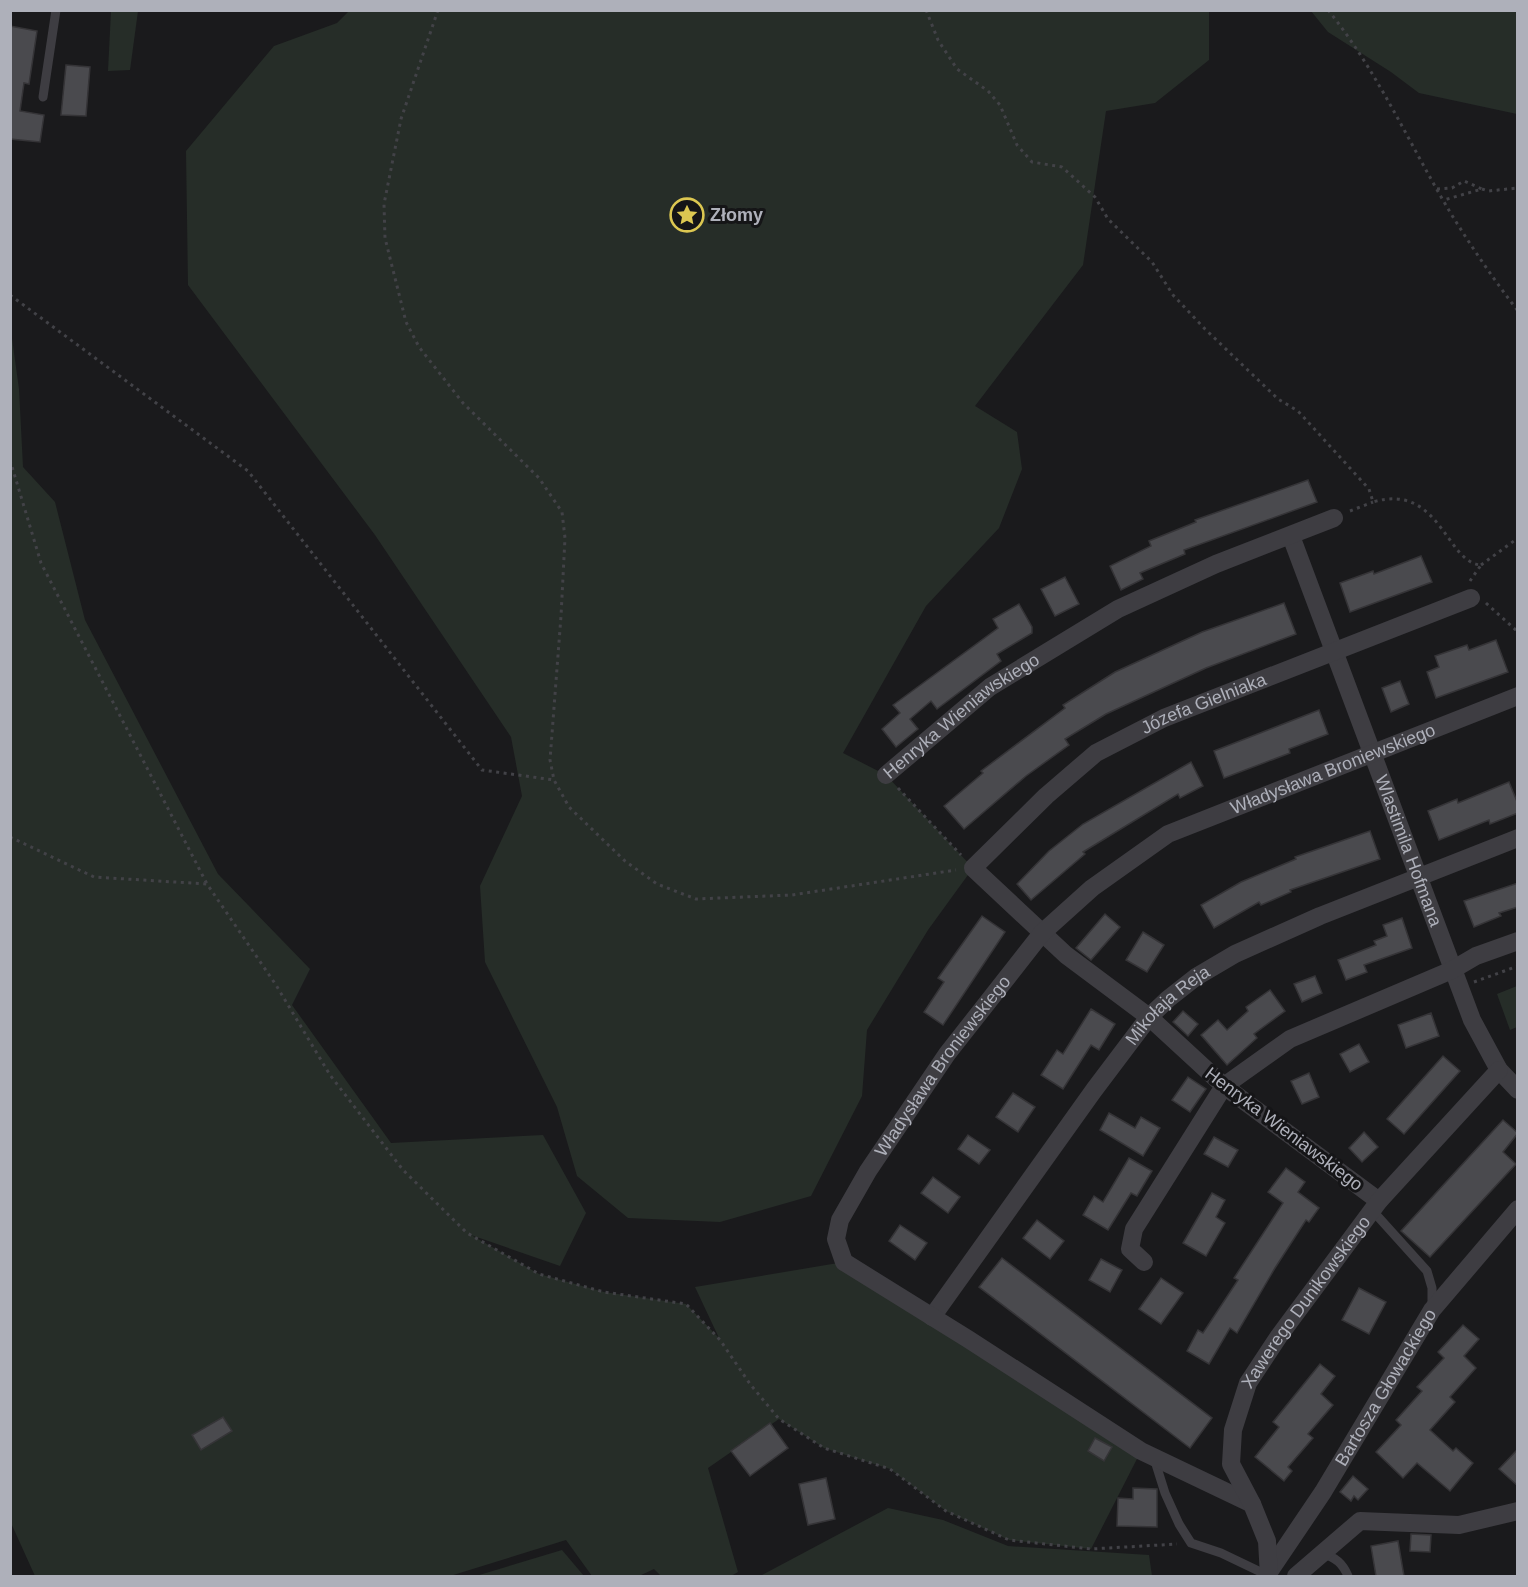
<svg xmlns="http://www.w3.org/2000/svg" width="1528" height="1587" font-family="Arial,sans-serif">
<rect width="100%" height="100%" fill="#1a1a1c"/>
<g fill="#262d28">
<path d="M111,11h27l-8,59 -22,1z"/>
<path d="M349,11h860v49l-54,43 -49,8 -23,154 -108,141 42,26 5,37 -23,59 -73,78 -83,147 43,22 87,93 -45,62 -61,100 -5,66 -51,100 -91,26 -92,-4 -51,-42 -20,-69 -72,-145 -5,-76 42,-90 -11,-59 -136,-202 -187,-250 -2,-134 88,-105 63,-23z"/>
<path d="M1311,11h206v103l-98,-21 -28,-21 -63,-40z"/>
<path d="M11,331l8,58 4,78 32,35 30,118 133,254 92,95 -18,36 99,138 152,-8 43,78 -26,53 -89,-31 68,39 65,18 82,12 33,34 -24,-51 149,-25 297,189 -50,98 -82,-9 -63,-29 -56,-42 -66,-21 -45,-29 -71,49 30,104 -7,4h-70l-7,-7 -15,7h-47l-26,-36 -116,36h-415l-24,-53z"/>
<path d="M1517,986v41l-7,3 -13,-36z"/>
<path d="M888,1508l55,12 65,26 141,9 3,21h-392z"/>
<path d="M562,1550l22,26h-108z"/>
</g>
<g fill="#4a4a4e" stroke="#353437" stroke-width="1.5">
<path d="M10,26l27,5 -8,53 -5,-1 -4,28 24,4 -4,27 -30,-3z"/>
<path d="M66,65l24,2 -4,49 -25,-1z"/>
<path d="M1308,480l9,22 -133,48 1,4 -45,19 3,6 -22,11 -11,-24 41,-20 -2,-5 47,-19 -1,-2z"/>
<path d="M1421,556l11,26 -82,30 -10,-29 33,-12 1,3z"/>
<path d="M1065,577l14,27 -24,12 -14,-27z"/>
<path d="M1284,603l12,31 -90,34 -100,46 -41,25 4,6 -43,31 -62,53 -20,-23 39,-33 -2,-2 84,-63 -2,-3 52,-33 87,-40z"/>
<path d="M1019,604l13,23v6l-35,21 4,7 -64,48 -6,-8 -21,18 8,10 -22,18 -14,-18 18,-16 -7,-8 105,-77 -5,-9z"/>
<path d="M1496,640l12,32 -72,26 -9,-26 12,-5 -4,-11 32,-11 2,5z"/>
<path d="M1400,681l9,23 -18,8 -9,-24z"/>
<path d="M1319,710l9,24 -39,15 1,4 -66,25 -10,-27z"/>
<path d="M1191,762l12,24 -23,12 -2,-4 -95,58 2,2 -54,46 -14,-16 32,-33 34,-27z"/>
<path d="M1509,782l9,22v9l-28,11 -1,-4 -50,20 -11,-29 29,-12 1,4z"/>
<path d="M1370,831l10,28 -90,31 1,2 -30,13 -2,-3 -45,26 -13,-23 40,-23 55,-23 -1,-2z"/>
<path d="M1518,883v24l-19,6 2,3 -27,11 -10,-26z"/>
<path d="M1105,914l15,13 -29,33 -15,-12z"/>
<path d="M982,916l23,16 -62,93 -19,-13 20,-30 -6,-4z"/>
<path d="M1402,918l10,30 -48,17 3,7 -21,8 -8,-20 38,-15 -2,-4 13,-5 -4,-11z"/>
<path d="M1143,932l21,13 -17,27 -21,-12z"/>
<path d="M1315,976l7,17 -20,9 -8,-18z"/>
<path d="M1270,990l15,21 -31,23 3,4 -30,27 -26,-30 17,-15 9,10 21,-19 -2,-4z"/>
<path d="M1091,1009l24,15 -16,26 -8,-5 -28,44 -22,-14 16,-25 6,4z"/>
<path d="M1183,1011l15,13 -10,12 -15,-14z"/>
<path d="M1431,1013l8,23 -33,12 -8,-23z"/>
<path d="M1359,1044l10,18 -19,10 -10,-18z"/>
<path d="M1443,1056l17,15 -56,63 -17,-15z"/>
<path d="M1309,1073l10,24 -17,7 -11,-23z"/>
<path d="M1188,1077l18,12 -16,23 -18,-12z"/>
<path d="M1013,1093l22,14 -17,25 -22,-15z"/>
<path d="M1109,1113l26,15 6,-11 19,11 -17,28 -43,-26z"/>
<path d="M1503,1120l15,13 -15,19 13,12 -86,93 -29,-26z"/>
<path d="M1364,1132l14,15 -16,15 -13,-14z"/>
<path d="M968,1135l22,15 -11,14 -21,-15z"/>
<path d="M1214,1137l24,13 -10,17 -24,-13z"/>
<path d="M1129,1158l23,13 -15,25 -6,-3 -23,37 -25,-15 11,-19 9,6z"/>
<path d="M1286,1168l19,14 -7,10 21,16 -10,14 -3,-2 -31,48 -38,65 -7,-5 -21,36 -22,-13 11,-21 5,3 35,-53 -4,-2 49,-75 -15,-11z"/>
<path d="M933,1177l27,20 -12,16 -27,-20z"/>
<path d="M1212,1193l13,7 -9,17 9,6 -19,33 -23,-13z"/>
<path d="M1037,1220l27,21 -14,18 -27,-21z"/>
<path d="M900,1225l27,18 -12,17 -26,-19z"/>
<path d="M1002,1258l210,160 -22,30 -211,-161z"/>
<path d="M1101,1259l21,11 -12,22 -21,-12z"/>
<path d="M1161,1278l22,15 -22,31 -22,-15z"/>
<path d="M1359,1288l27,14 -17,32 -27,-14z"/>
<path d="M1463,1325l16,14 -15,17 12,12 -26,29 5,5 -25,28 23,21 3,-3 17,15 -23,28 -33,-28 -14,15 -27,-26 25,-27 -5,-5 26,-29 -5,-4 27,-29 -6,-6z"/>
<path d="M1320,1364l15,12 -14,18 12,11 -25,29 5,4 -25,29 4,4 -8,10 -29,-24 24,-30 -6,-5z"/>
<path d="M223,1417l9,14 -31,19 -9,-15z"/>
<path d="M770,1423l18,25 -38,28 -19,-25z"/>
<path d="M1095,1438l17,9 -8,14 -16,-10z"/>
<path d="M1518,1449v37l-19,-17z"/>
<path d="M1353,1476l15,13 -10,11 -4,-4 -3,5 -11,-9z"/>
<path d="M826,1478l9,41 -27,6 -9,-41z"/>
<path d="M1133,1488l24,1v38l-40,-1 1,-28 15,1z"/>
<path d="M1411,1534l20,1 -1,17 -20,-1z"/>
<path d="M1398,1541l6,35h-28l-5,-30z"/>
</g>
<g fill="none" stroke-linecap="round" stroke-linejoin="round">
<g stroke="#424247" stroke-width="3" stroke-dasharray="3 4.5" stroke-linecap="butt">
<path d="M438,10l-37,109 -17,85 1,34 21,84 13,25 44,56 76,75 23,34 3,26 -4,78 -11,144 4,20 15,27 56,54 32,23 39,15 96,-4 164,-25"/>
<path d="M926,10l12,30 19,29 31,22 12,14 17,40 15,17 30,5 33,30 13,22 44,43 21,33 32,34 73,70 20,12 71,78 4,13c67,-20 73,61 108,63l-11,16"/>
<path d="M1328,10c51,63 83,138 125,207 20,32 41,63 65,94"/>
<path d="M1437,189l15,-1 12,-7 18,8 -38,11"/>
<path d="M1482,189l6,2 30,-3"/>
<path d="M10,295l238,176 234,299 72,10"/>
<path d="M10,460l31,103 166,321"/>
<path d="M1350,511l23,-9"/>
<path d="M1481,565l37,-27"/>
<path d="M1486,603l32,29"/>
<path d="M898,788l63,67"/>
<path d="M10,837l84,40 113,7 69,101 54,90 73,95 64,63 72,41 65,18 82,12 34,36 30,44 29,35 45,29 66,21 56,42 63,29 82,9 86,-5"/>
<path d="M1474,982l44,-16"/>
</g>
<g stroke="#3e3d42" stroke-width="9">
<path d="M43,97l13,-87"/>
<path d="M1372,1210l55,61 5,17v20"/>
<path d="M1154,1458l11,35 14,31 12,19 30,10 46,22"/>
<path d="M1322,1554c14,3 21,10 26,22"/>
</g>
<g stroke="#3e3d42" stroke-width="18">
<path id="s1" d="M1291,536l181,484 27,50 19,20"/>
<path id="s2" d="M886,775l104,-88 128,-78 98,-45 118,-46"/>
<path id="s3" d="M1379,1201l-155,-115 -75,-69 -83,-62 -93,-87 73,-72 50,-43 68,-35 307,-120"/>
<path d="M1144,1262l-14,-13 4,-20 90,-143 66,-47 162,-69 24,-14 42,-15"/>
<path id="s4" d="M932,1317l162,-227 55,-73 19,-18 28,-22 39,-23 85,-38 198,-78"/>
<path id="s5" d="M1252,1504l-111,-53 -173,-112 -124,-77 -8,-23 4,-19 28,-49 79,-117 95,-121 50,-45 76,-54 350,-138"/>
<path id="s6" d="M1267,1575l56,-83 109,-182 86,-101"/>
<path id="s7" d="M1269,1576l-2,-35 -15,-37 -21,-40 2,-34 15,-47 31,-47 100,-135 120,-131"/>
<path d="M1296,1576l64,-55 99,4 59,-14"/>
</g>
</g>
<defs>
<symbol id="sight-ring" viewBox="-11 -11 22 22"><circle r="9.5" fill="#151517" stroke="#dcc751" stroke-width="1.5"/><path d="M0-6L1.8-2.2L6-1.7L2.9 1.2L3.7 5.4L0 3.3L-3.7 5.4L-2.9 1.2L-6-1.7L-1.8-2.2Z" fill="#dcc751"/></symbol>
</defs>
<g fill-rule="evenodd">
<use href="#sight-ring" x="668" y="196" width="38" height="38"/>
</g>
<g text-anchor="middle" stroke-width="6" stroke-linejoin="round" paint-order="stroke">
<g font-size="18" font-weight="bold" fill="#aeb0ba" stroke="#151517" text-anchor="start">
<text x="710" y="221">Złomy</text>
</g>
<g font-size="18" fill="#aeb0ba" stroke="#151517">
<text dy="6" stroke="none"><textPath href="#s3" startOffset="813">Józefa Gielniaka</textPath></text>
<text dy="6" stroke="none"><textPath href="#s2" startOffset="96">Henryka Wieniawskiego</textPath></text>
<text dy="6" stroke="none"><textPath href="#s5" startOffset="1208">Władysława Broniewskiego</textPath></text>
<text dy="6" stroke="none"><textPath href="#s1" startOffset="336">Wlastimila Hofmana</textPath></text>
<text dy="6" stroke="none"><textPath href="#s4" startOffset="392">Mikołaja Reja</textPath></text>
<text dy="6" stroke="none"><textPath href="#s5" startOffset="704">Władysława Broniewskiego</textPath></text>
<text transform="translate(1284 1129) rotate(37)" y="6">Henryka Wieniawskiego</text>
<text dy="6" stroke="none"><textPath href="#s7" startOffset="303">Xawerego Dunikowskiego</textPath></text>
<text dy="6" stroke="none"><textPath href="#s6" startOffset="222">Bartosza Głowackiego</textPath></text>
</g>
</g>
<rect width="1528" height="1587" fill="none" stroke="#aeb0ba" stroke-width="24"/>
</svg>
